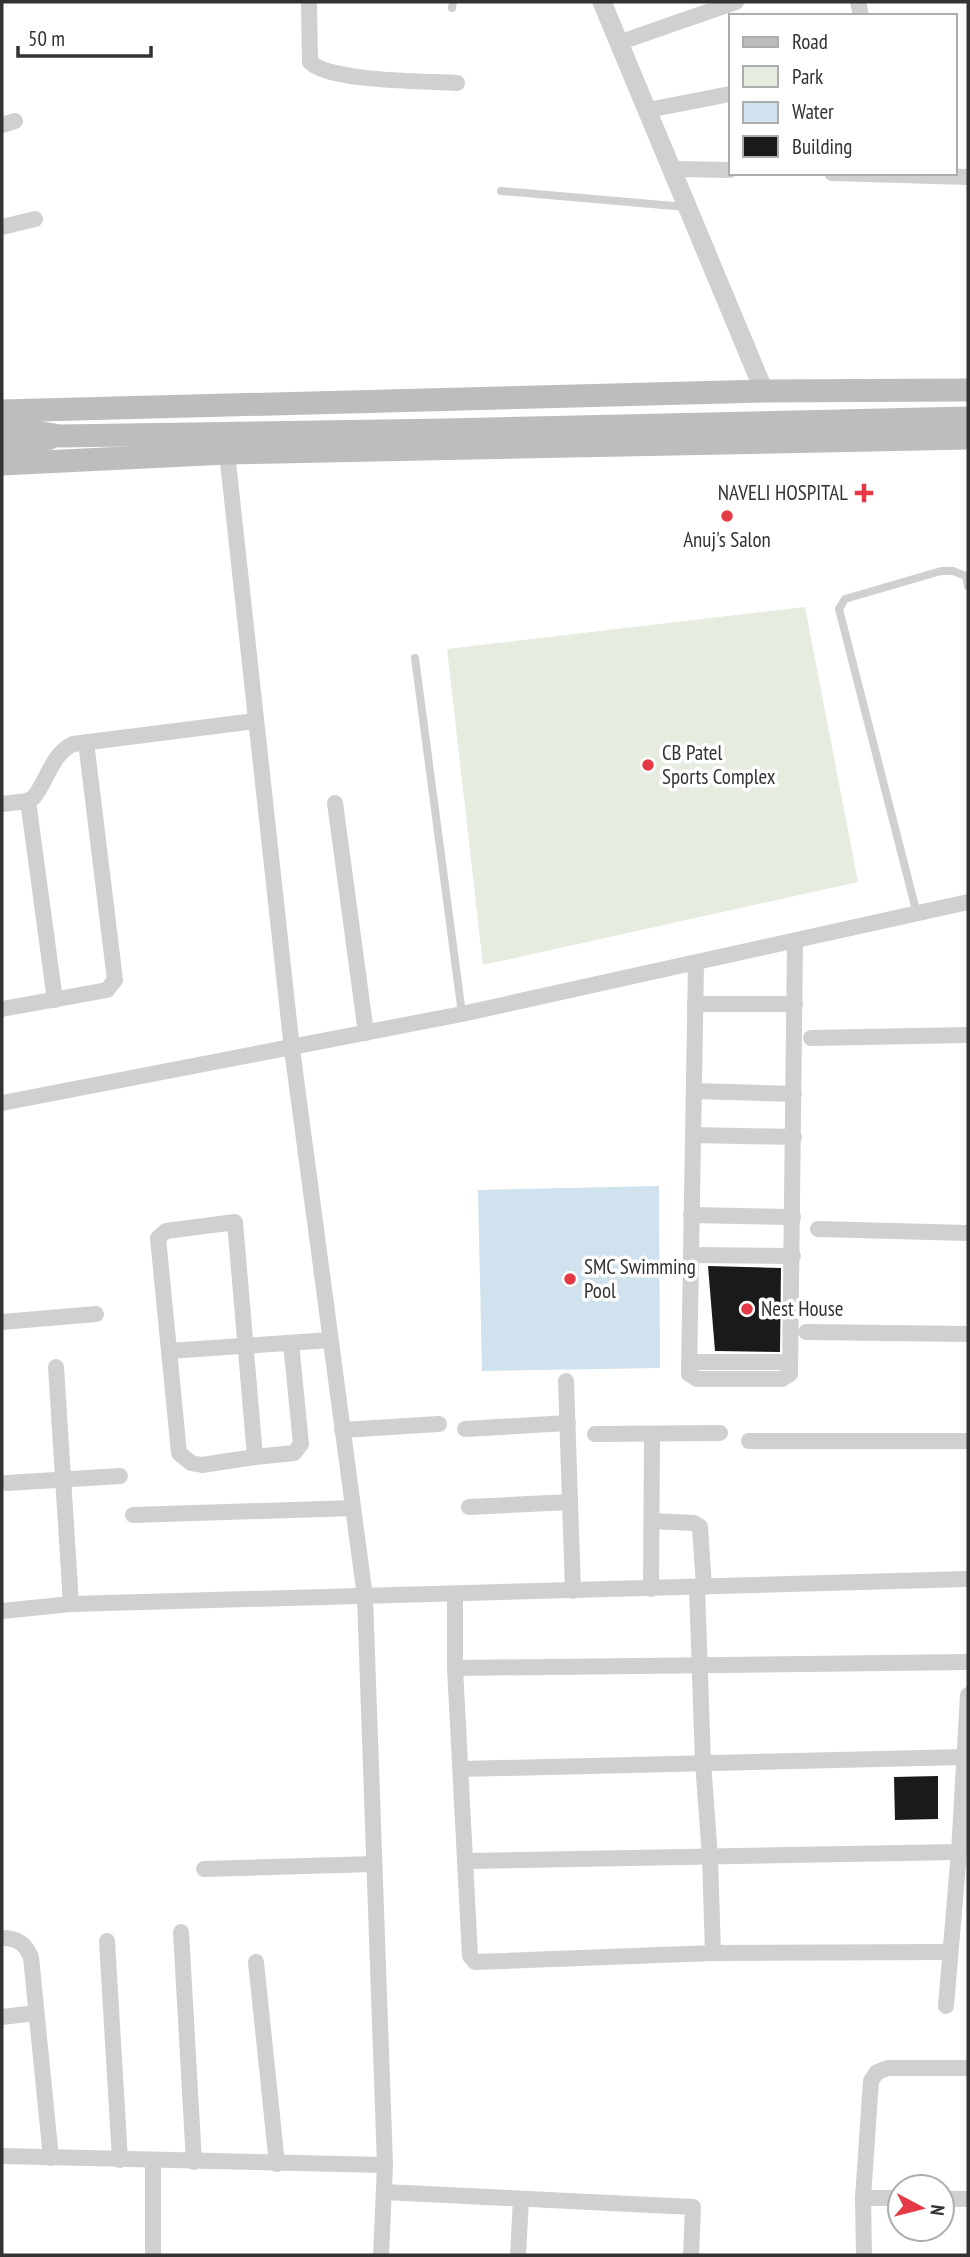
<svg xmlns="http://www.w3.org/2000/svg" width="970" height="2257" font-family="'PT Sans Narrow',sans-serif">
<rect width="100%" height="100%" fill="#fff"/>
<path fill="#e6ecdf" d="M805,607l53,275 -375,83 -36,-316z"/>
<path fill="#cfe2ee" d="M659,1186l1,182 -178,3 -4,-181z"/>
<g fill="#1a1a1a">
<path d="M708,1266l73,2 -1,84 -65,-1z"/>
<path d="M938,1776v43l-43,1 -1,-43z"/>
</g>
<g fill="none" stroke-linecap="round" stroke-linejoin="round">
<g stroke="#d0d0d0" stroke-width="8">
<path d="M452,8l1,-6"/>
<path d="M501,191l185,16"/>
<path d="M415,658l47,356"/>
<path d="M917,914l-78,-305 6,-10 96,-28h12l13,5 2,10"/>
</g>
<g stroke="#d0d0d0" stroke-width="16">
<path d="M309,2l1,60c20,20 116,19 147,21"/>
<path d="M858,2l3,14"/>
<path d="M618,43l118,-41"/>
<path d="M648,110l82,-16"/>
<path d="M2,125l13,-4"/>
<path d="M673,169l57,1"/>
<path d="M832,173l136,4"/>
<path d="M2,227l33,-8"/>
<path d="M227,453l65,596 73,548 20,568 -4,90"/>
<path d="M28,801l27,199"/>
<path d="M335,803l31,230"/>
<path d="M2,804l26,-3 6,-4c14,-18 18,-43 39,-53l182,-23"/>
<path d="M696,963l-7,411 8,5h85l8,-5 5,-433"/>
<path d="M695,1004h100"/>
<path d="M2,1009l105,-19 8,-10 -29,-238"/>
<path d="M811,1038l157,-3"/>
<path d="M694,1091l100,3"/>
<path d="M2,1103l460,-89 506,-112"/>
<path d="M693,1135l101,2"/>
<path d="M691,1215l102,2"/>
<path d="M235,1222l20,235 -53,8 -11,-2 -12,-10 -21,-215 8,-7z"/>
<path d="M818,1229l150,4"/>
<path d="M691,1255l102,1"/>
<path d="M2,1322l94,-8"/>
<path d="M806,1332l162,2"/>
<path d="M169,1351l161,-11"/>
<path d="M689,1362h101"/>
<path d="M56,1367l15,237"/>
<path d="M566,1381l7,210"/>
<path d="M465,1429l103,-6"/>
<path d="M342,1430l97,-6"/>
<path d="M595,1434l125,-1"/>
<path d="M749,1441h219"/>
<path d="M255,1457l39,-4 7,-9 -10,-101"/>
<path d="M7,1483l113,-7"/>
<path d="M469,1507l101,-5"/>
<path d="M133,1515l220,-7"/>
<path d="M652,1521l42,2 6,4 4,60"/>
<path d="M697,1587l6,175 7,96 3,95"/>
<path d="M651,1589l1,-155"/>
<path d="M455,1594v74l15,288 5,6 238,-9 237,-1"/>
<path d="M2,1611l69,-7 897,-25"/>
<path d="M455,1668l513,-6"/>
<path d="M461,1769l504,-12"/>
<path d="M466,1861l493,-9"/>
<path d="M204,1869l170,-5"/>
<path d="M181,1932l13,230"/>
<path d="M2,1938c15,0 23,5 29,19l20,201"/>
<path d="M107,1941l13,219"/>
<path d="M256,1962l21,202"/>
<path d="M946,2006l13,-154 9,-157"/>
<path d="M2,2017l34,-4"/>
<path d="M2,2156l383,9"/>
<path d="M384,2192l309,15 -2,48"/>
<path d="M863,2198h37"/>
<path d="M942,2199h26"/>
<path d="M153,2255v-94"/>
<path d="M518,2255l3,-56"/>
<path d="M864,2255l-1,-57 8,-117 6,-9 11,-4h80"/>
</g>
<path stroke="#d0d0d0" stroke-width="19" d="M602,2l162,389"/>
<g stroke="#bdbdbd" stroke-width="23">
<path d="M2,411l762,-20 204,-1"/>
<path d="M2,430l17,-1 41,7 386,-6 522,-12"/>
<path d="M2,447l20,-2 28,-7"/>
<path d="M2,464l225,-11 741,-15"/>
</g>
</g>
<g fill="#e63946" stroke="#fff" stroke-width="2.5">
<path d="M860.5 482.5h7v7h7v7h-7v7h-7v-7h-7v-7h7z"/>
<circle cx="727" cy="516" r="7"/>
<circle cx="648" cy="765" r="7"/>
<circle cx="570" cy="1279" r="7"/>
<circle cx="747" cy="1309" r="7"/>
</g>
<g text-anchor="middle" stroke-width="7" stroke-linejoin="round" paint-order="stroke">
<g font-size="21" fill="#333" stroke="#fff" text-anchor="start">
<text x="848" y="500" text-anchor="end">NAVELI HOSPITAL</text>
<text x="727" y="547" text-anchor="middle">Anuj's Salon</text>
<text x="662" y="760">CB Patel<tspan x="662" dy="24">Sports Complex</tspan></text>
<text x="584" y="1274">SMC Swimming<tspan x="584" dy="24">Pool</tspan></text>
<text x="761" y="1316">Nest House</text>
</g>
</g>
<rect width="970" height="2257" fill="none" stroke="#333333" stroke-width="7"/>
<rect x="729" y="14" width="228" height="161" fill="#ffffff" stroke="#adadad" stroke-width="2"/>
<rect x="743" y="37" width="35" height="10" fill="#bdbdbd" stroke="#adadad" stroke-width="2"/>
<text x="792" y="49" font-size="21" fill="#333333">Road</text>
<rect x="743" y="66" width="35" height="21" fill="#e6ecdf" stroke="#adadad" stroke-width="2"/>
<text x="792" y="84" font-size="21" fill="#333333">Park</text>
<rect x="743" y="102" width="35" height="21" fill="#cfe2ee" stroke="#adadad" stroke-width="2"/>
<text x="792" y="119" font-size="21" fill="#333333">Water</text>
<rect x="743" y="136" width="35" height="21" fill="#1a1a1a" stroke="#adadad" stroke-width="2"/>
<text x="792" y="154" font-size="21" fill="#333333">Building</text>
<g transform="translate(921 2208) rotate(97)"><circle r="33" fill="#ffffff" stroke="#adadad" stroke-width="2"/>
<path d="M0-5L12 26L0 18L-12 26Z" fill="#e63946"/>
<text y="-10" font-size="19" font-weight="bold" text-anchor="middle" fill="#333333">N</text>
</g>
<path d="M18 46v10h133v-10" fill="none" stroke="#333333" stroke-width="3.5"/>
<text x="28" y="46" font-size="21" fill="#333333" stroke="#ffffff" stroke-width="5" paint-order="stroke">50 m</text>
</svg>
